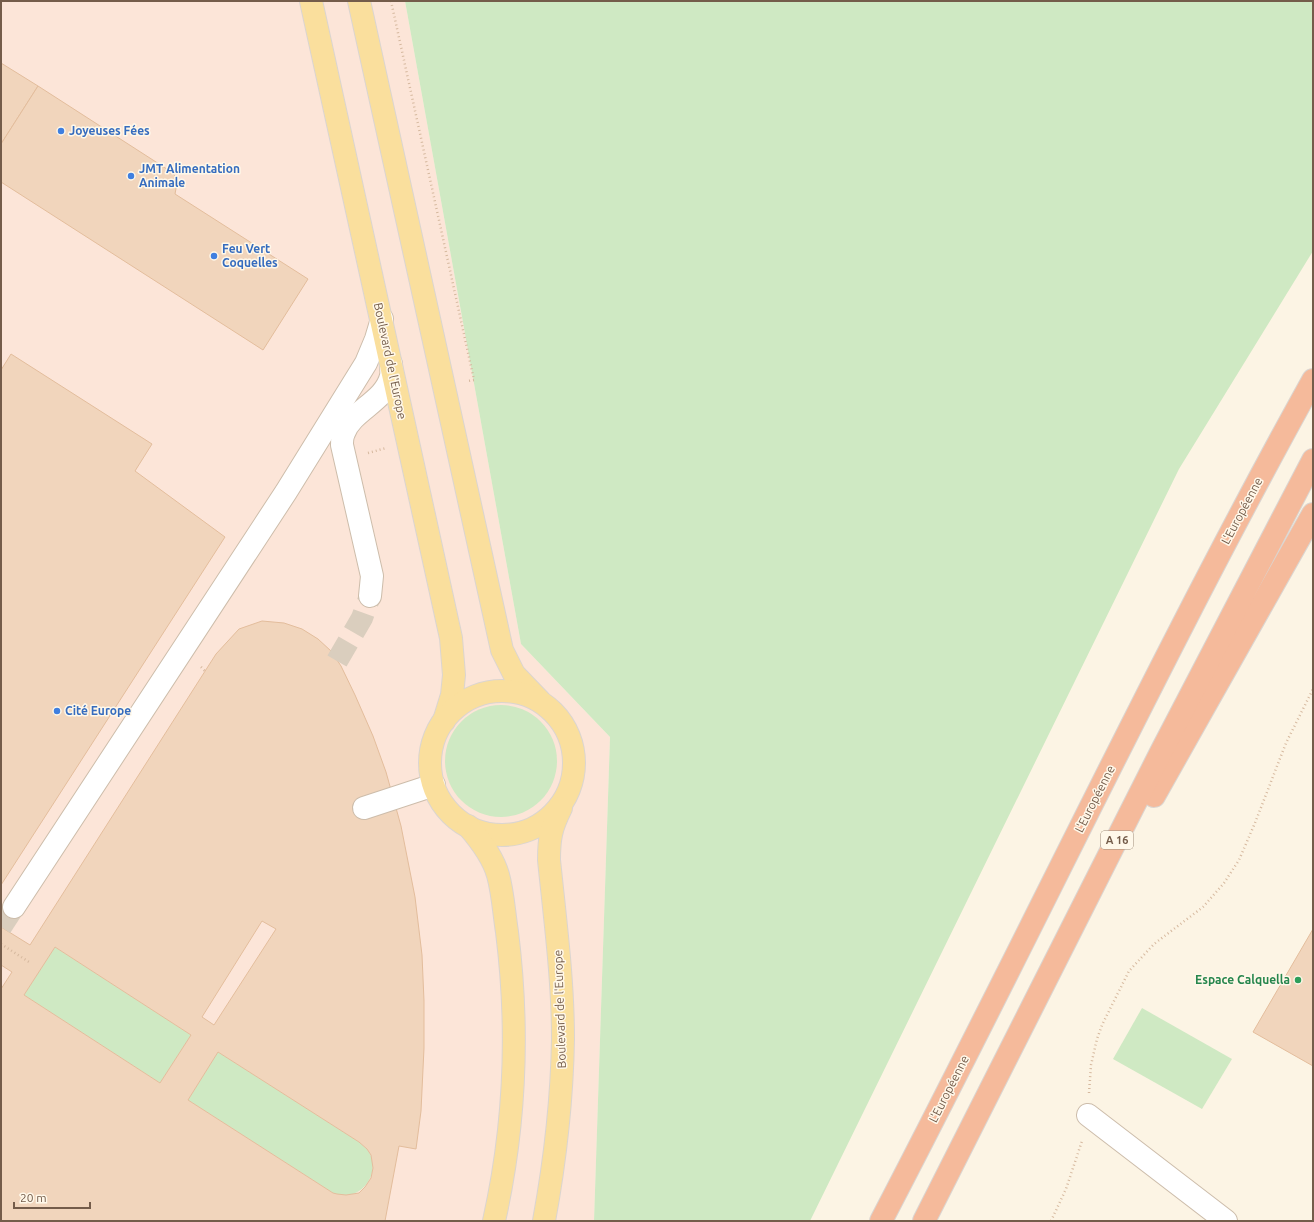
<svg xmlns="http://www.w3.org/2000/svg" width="1314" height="1222" font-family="Ubuntu,sans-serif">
<rect width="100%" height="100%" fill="#fcf4e4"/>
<path fill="#fce5d8" d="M1,1h404l116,643 89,93 -16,484h-593z"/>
<g fill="#cfe9c3">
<path d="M405,1h908v250l-134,218 -369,752h-216l16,-484 -89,-93z"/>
<circle cx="501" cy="761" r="56"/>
<path d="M55,947l136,88 -31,48 -136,-88z"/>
<path d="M1142,1008l90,51 -30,50 -89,-50z"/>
<path d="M218,1052l141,90c4,4 9,7 11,12 11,23 -13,50 -37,39l-145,-93z"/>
</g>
<g fill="#f1d5bc" stroke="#e3bd9c" fill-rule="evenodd">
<path d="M1,63l37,23 -37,58z"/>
<path d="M38,86l132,85 4,3 3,9 -2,11 133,85 -45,71 -262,-168v-38z"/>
<path d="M11,354l141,90 -17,27 90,66 -224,348v-515z"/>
<path d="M262,621l22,2 18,6 16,10 13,12 10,15 14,29 18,41 13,36 15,54 14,71 7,58 2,46v47l-3,63 -5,38 -17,-3 -14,75h-384v-232l11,-17 -11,-7v-38l29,18 186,-291 23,-25zM262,921l14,8 -62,96 -12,-8zM55,947l136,88 -31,48 -136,-88zM218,1052l141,90 8,7 4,6 2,13 -2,10 -6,9 -6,6 -13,2 -9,-1 -4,-1 -145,-93z"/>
<path d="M1313,929v137l-60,-34z"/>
</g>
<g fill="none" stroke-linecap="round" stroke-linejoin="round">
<g stroke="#dacebe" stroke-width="22" stroke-dasharray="22 11" stroke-linecap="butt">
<path d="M337,661l25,-43 8,-22"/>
<path d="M1,927l13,-20"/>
</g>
<defs>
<g id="minor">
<path d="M370,596l2,-20 -30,-131c0,-4 0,-8 2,-12 8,-23 41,-31 47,-57 1,-4 0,-8 0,-12"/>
<path d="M364,808l70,-23"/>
<path d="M14,907l272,-415 80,-129 10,-24 6,-20"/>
<path d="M1088,1115l138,106"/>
</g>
<g id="major">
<path d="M311,1l140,637 3,37 -2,20 -8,26"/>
<path d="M359,1l143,649 12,24 25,26"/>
<circle cx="502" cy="763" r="72"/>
<path d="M468,826c12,14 25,31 30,49 5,18 6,38 9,57 12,96 8,195 -13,289"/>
<path d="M544,1221c11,-60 18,-121 19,-182 0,-60 -8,-120 -14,-179 0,-22 2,-32 12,-52"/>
</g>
<g id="highway">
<path d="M1154,796l159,-282"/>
<path d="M881,1221c146,-279 279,-565 432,-841"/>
<path d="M924,1221l237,-469 152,-292"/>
</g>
</defs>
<use href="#minor" stroke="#cdbdab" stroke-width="24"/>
<use href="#major" stroke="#dbd5d0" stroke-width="24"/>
<use href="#highway" stroke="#dbd5d0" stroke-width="24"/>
<g stroke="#d6b99f" stroke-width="2.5" stroke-dasharray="1 3" stroke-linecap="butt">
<path d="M391,1l83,379 -6,1"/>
<path d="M368,453l18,-5"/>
<path d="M201,667l4,4"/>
<path d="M1,944l28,18"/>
<path d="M1089,1093l2,-28 6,-26 5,-14 27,-54 25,-27 49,-37 21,-24 15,-23 16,-37 31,-80 27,-54"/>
<path d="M1051,1221l15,-32 16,-48"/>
</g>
<use href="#minor" stroke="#fff" stroke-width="22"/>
<use href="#major" stroke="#fadf9d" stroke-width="22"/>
<use href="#highway" stroke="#f5ba9b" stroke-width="22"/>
</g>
<g fill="#3f7fe0" stroke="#fff8ea" stroke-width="1.5">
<circle cx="61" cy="131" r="4"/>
<circle cx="131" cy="176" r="4"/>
<circle cx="214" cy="256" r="4"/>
<circle cx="57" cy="711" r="4"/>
</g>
<circle fill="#2e9e5b" stroke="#fff8ea" stroke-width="1.5" cx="1298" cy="980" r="4"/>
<g text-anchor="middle" stroke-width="3" stroke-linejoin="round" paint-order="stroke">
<rect fill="#fff8ea" stroke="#9e8b7a" stroke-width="1" x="1101" y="831" width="32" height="18" rx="3"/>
<g font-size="11" font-weight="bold" fill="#745c4a">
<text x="1117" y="844">A 16</text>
</g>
<g font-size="12" font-weight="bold" fill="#366cbe" stroke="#fff8ea" text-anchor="start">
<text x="69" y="135">Joyeuses Fées</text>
<text x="139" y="173">JMT Alimentation<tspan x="139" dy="14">Animale</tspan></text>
<text x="222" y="253">Feu Vert<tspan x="222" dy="14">Coquelles</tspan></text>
<text x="65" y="715">Cité Europe</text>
</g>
<g font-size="12" fill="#745c4a" stroke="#fff8ea">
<text transform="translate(390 361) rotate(78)" y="4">Boulevard de l'Europe</text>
<text transform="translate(1242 511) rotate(-62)" y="4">L'Européenne</text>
<text transform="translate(1095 799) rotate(-63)" y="4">L'Européenne</text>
<text transform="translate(560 1009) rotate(-92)" y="4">Boulevard de l'Europe</text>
<text transform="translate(949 1089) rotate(-63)" y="4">L'Européenne</text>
</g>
<g font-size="12" font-weight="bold" fill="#27864d" stroke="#fff8ea" text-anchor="end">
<text x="1290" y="984">Espace Calquella</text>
</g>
</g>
<rect width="1314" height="1222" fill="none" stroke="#745c4a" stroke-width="4"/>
<path d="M14 1202v6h76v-6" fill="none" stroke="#745c4a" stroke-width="2"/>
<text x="20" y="1202" font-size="12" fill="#745c4a" stroke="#fff8ea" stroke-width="3" paint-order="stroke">20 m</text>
</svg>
